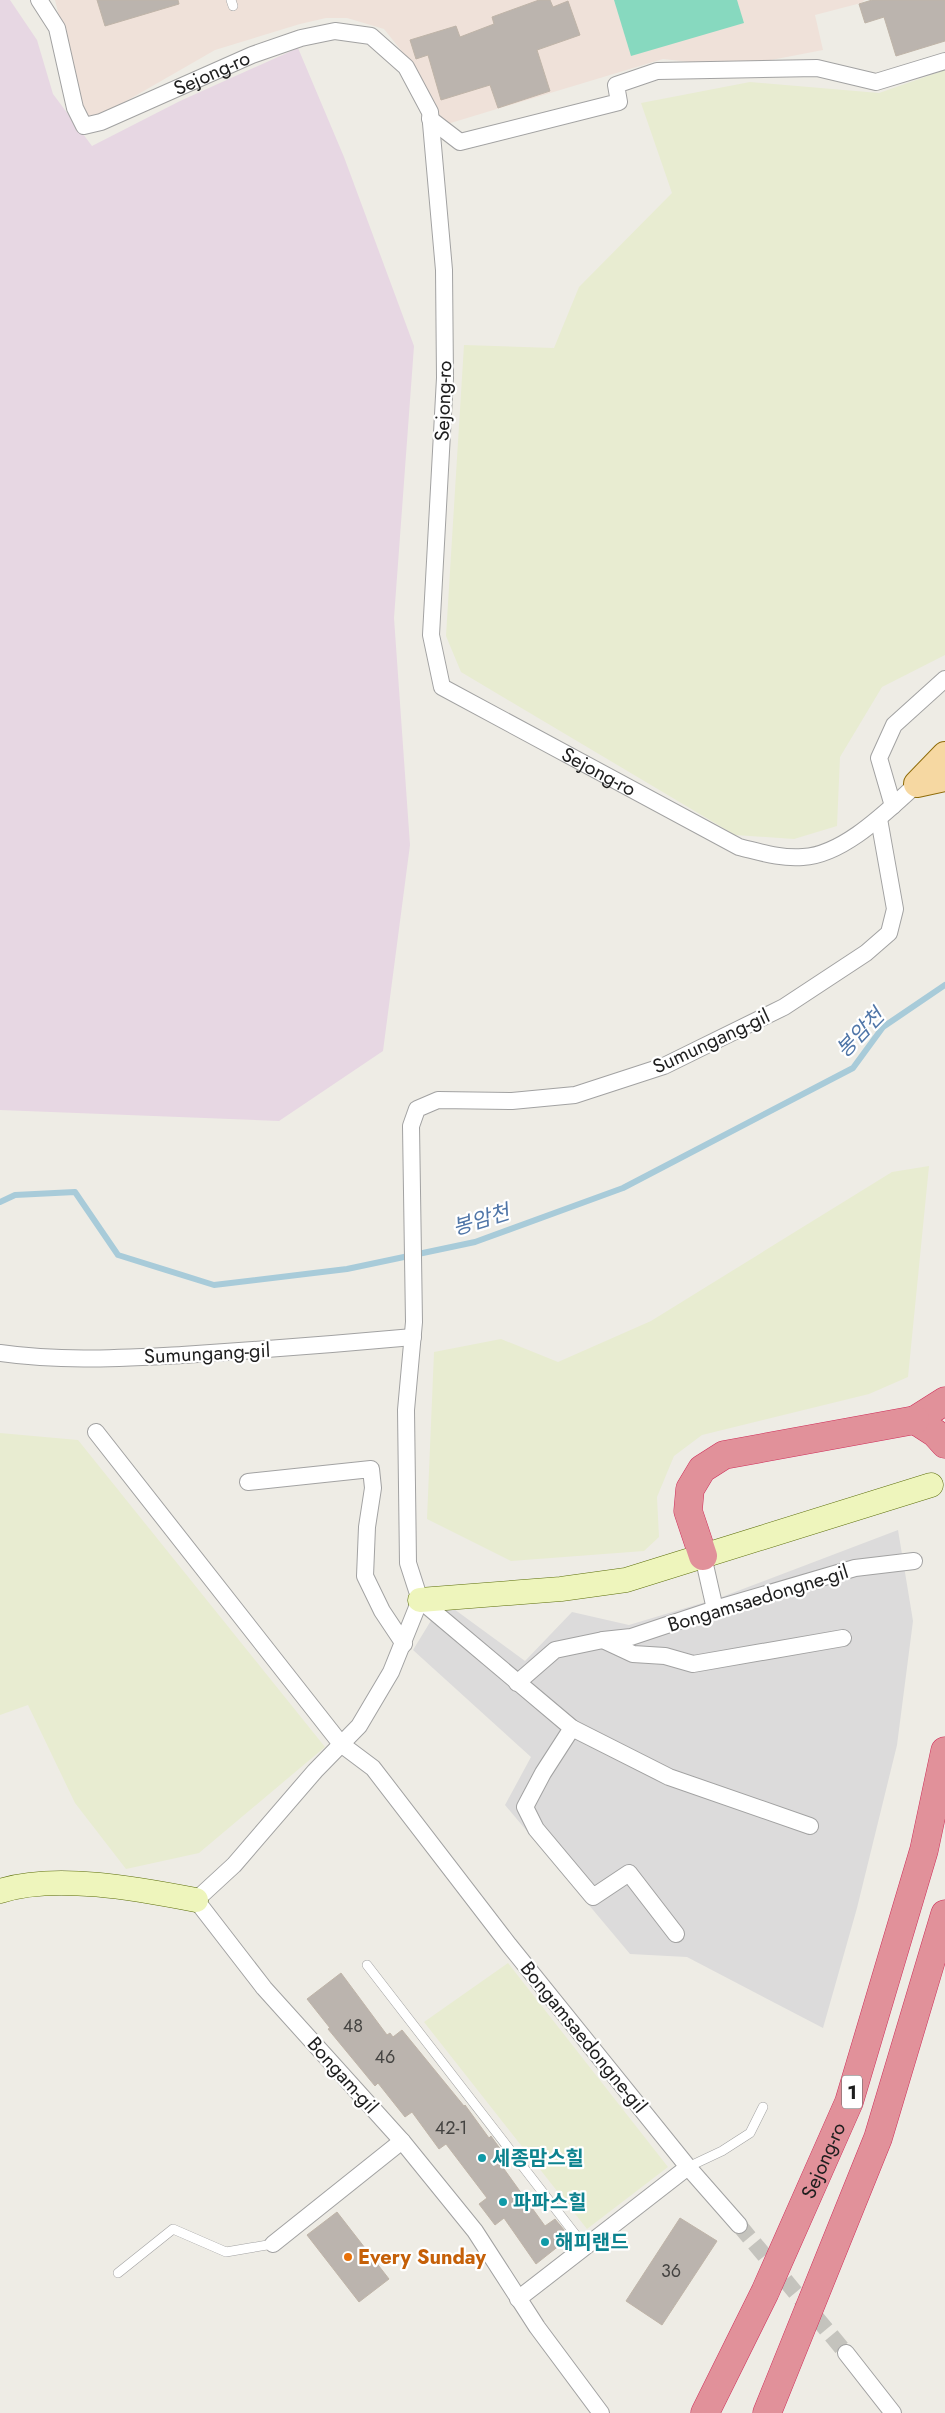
<svg xmlns="http://www.w3.org/2000/svg" width="945" height="2413" font-family="Jost,'Noto Sans KR',sans-serif">
<rect width="100%" height="100%" fill="#eeece5"/>
<path fill="#dcdbdb" d="M898,1530l15,91 -16,124 -40,163 -34,120 -136,-71 -57,-3 -125,-149 26,-48 -118,-107 30,-49 82,60 47,-49 57,13 90,-27z"/>
<path fill="#e7d7e3" d="M0,0h10l27,40 16,54 39,52 88,-45 118,-53 46,109 70,189 -20,272 16,227 -27,206 -104,70 -279,-11z"/>
<path fill="#efe1d9" d="M55,0h810l-4,3 -46,12 8,35 -88,17 -72,-8 -219,66 -36,-66 -24,-30 -37,-11h-21l-26,6 -85,26 -120,69 -12,-5z"/>
<g fill="#e8ecd1">
<path d="M945,70v585l-63,32 -42,70 -3,69 -43,13 -59,-4 -274,-163 -15,-36 18,-291 90,3 25,-61 93,-94 -31,-90 109,-21 129,11z"/>
<path d="M929,1166l-21,211 -39,17 -167,41 -28,21 -17,41 2,40 -15,14 -133,10 -84,-42 7,-167 67,-13 57,23 93,-41 241,-149z"/>
<path d="M0,1433l78,7 247,307 -126,106 -73,16 -51,-66 -47,-98 -28,10z"/>
<path d="M508,1963l160,204 -81,62 -163,-207z"/>
</g>
<path fill="#87d9bf" d="M614,0h123l7,23 -113,33z"/>
<g fill="none" stroke-linecap="round" stroke-linejoin="round">
<path stroke="#a8cbd9" stroke-width="6" d="M0,1202l15,-7 60,-3 43,63 96,30 133,-16 128,-27 148,-54 230,-120 30,-41 62,-42"/>
</g>
<g fill="#bbb4ae" stroke="#bfb4a8">
<path d="M97,0h81l1,4 -74,22z"/>
<path d="M539,0h11l3,7 15,-6 12,34 -43,15 13,41 -52,17 -8,-23 -49,15 -13,-45 -12,4 -6,-19 46,-14 4,11 34,-13 -2,-7z"/>
<path d="M872,0h73v41l-49,15 -12,-39 -19,6 -6,-19z"/>
<path d="M341,1973l46,62 3,-2 3,4 9,-7 62,76 1,-1 24,33 2,-2 15,21 -7,5 46,64 10,-7 15,18 -34,27 -32,-46 -9,7 -16,-21 8,-6 -41,-54 -7,5 -27,-37 -7,5 -27,-34 -3,3 -47,-57 2,-1 -23,-29z"/>
<path d="M337,2212l52,67 -30,23 -52,-67z"/>
<path d="M680,2218l37,23 -55,84 -36,-24z"/>
</g>
<g fill="none" stroke-linecap="round" stroke-linejoin="round">
<path stroke="#c4c3bd" stroke-width="16" stroke-dasharray="16 8" stroke-linecap="butt" d="M739,2225l107,128"/>
<defs>
<g id="lane">
<path d="M231,0l2,6"/>
<path d="M367,1965l218,282"/>
<path d="M688,2167l34,-16 28,-18 13,-26"/>
<path d="M118,2273l55,-44 53,23 47,-8"/>
</g>
<g id="street">
<path id="s1" d="M39,0l18,28 18,80 9,18 17,-4 151,-67 49,-17 34,-7 36,5 35,31 24,45 14,158 1,108 -14,257 11,52 297,160c21,5 42,12 64,10 41,-2 85,-47 114,-73"/>
<path d="M430,119l30,23 159,-40 -3,-17 41,-14 160,-3 59,14 69,-21"/>
<path d="M893,806l-14,-48 15,-33 51,-46"/>
<path d="M0,1353c61,9 121,5 182,2 77,-5 154,-11 231,-18"/>
<path d="M96,1432l245,312 32,24 136,177 179,222 -170,132"/>
<path d="M248,1482l123,-13 2,19 -6,39 -2,49 17,35 22,33"/>
<path d="M703,1556l12,53"/>
<path d="M420,1600l-12,-37 -2,-153 8,-88 -3,-196 6,-17 21,-9 74,1 63,-6 89,-29 120,-59 82,-54 23,-20 6,-24 -16,-90"/>
<path d="M603,1640l30,14 32,2 28,8 150,-26"/>
<path d="M517,1683l38,-33 48,-10 28,-3 84,-28 140,-41 59,-7"/>
<path d="M572,1728l-29,45 -18,34 11,22 57,68 36,-24 47,61"/>
<path d="M688,2167l51,58"/>
<path d="M273,2244l129,-103"/>
<path d="M846,2353l47,60"/>
<path d="M601,2413l-64,-86 -62,-96 -73,-90 -138,-153 -68,-88 38,-35 81,-94 44,-45 32,-54 29,-72 152,128 97,49 141,49"/>
</g>
<g id="secondary">
<path d="M420,1600l141,-11 65,-9 305,-95"/>
<path d="M0,1891c55,-18 139,-2 196,9"/>
</g>
<path id="primary" d="M945,755l-28,29 28,-6"/>
<g id="highway">
<path d="M945,1401l-30,19 20,13 10,11"/>
<path d="M703,1556l-15,-45 2,-22 12,-20 22,-14 191,-35"/>
<path id="s2" d="M705,2413l60,-121 84,-190 75,-252 21,-99"/>
<path d="M767,2413l111,-275 67,-224"/>
</g>
</defs>
<use href="#lane" stroke="#a2a2a2" stroke-width="10"/>
<use href="#street" stroke="#a2a2a2" stroke-width="18"/>
<use href="#secondary" stroke="#5d6f0c" stroke-width="25"/>
<use href="#primary" stroke="#8f6c09" stroke-width="28"/>
<use href="#highway" stroke="#cf2f5a" stroke-width="29"/>
<use href="#lane" stroke="#fff" stroke-width="9"/>
<use href="#street" stroke="#fff" stroke-width="16"/>
<use href="#secondary" stroke="#eef5bc" stroke-width="24"/>
<use href="#primary" stroke="#f6d8a2" stroke-width="26"/>
<use href="#highway" stroke="#e1919a" stroke-width="28"/>
</g>
<g fill="#0f9aa8" stroke="#fff" stroke-width="2">
<circle cx="482" cy="2158" r="5"/>
<circle cx="503" cy="2202" r="5"/>
<circle cx="545" cy="2242" r="5"/>
</g>
<circle fill="#e8710a" stroke="#fff" stroke-width="2" cx="348" cy="2257" r="5"/>
<g text-anchor="middle" stroke-width="4.5" stroke-linejoin="round" paint-order="stroke">
<g font-size="18" fill="#454442">
<text x="353" y="2032">48</text>
<text x="385" y="2063">46</text>
<text x="451" y="2134">42-1</text>
<text x="671" y="2277">36</text>
</g>
<rect fill="#fff" stroke="#626262" stroke-width="1" x="842" y="2075.5" width="20" height="33" rx="4"/>
<g font-size="19" font-weight="bold" fill="#1e1e1e">
<text x="852" y="2099">1</text>
</g>
<g font-size="20" fill="#1e1e1e" stroke="#fff">
<text dy="7" stroke="none"><textPath href="#s1" startOffset="274">Sejong-ro</textPath></text>
<text transform="translate(443 401) rotate(-88)" y="7">Sejong-ro</text>
<text dy="7" stroke="none"><textPath href="#s1" startOffset="1294">Sejong-ro</textPath></text>
<text transform="translate(711 1041) rotate(-25)" y="7">Sumungang-gil</text>
<text transform="translate(207 1353) rotate(-3)" y="7">Sumungang-gil</text>
<text transform="translate(758 1598) rotate(-17)" y="7">Bongamsaedongne-gil</text>
<text transform="translate(584 2037) rotate(51)" y="7">Bongamsaedongne-gil</text>
<text transform="translate(343 2075) rotate(48)" y="7">Bongam-gil</text>
<text dy="7" stroke="none"><textPath href="#s2" startOffset="279">Sejong-ro</textPath></text>
</g>
<g font-size="20" font-weight="bold" fill="#0d838f" stroke="#fff" text-anchor="start">
<text x="492" y="2165">세종맘스힐</text>
<text x="513" y="2209">파파스힐</text>
<text x="555" y="2249">해피랜드</text>
</g>
<g font-size="20" font-weight="bold" fill="#c56008" stroke="#fff" text-anchor="start">
<text x="358" y="2264">Every Sunday</text>
</g>
<g font-size="21" font-style="italic" fill="#5076a8" stroke="#fff">
<text transform="translate(860 1033) rotate(-46)" y="7">봉암천</text>
<text transform="translate(481 1220) rotate(-17)" y="7">봉암천</text>
</g>
</g>
</svg>
